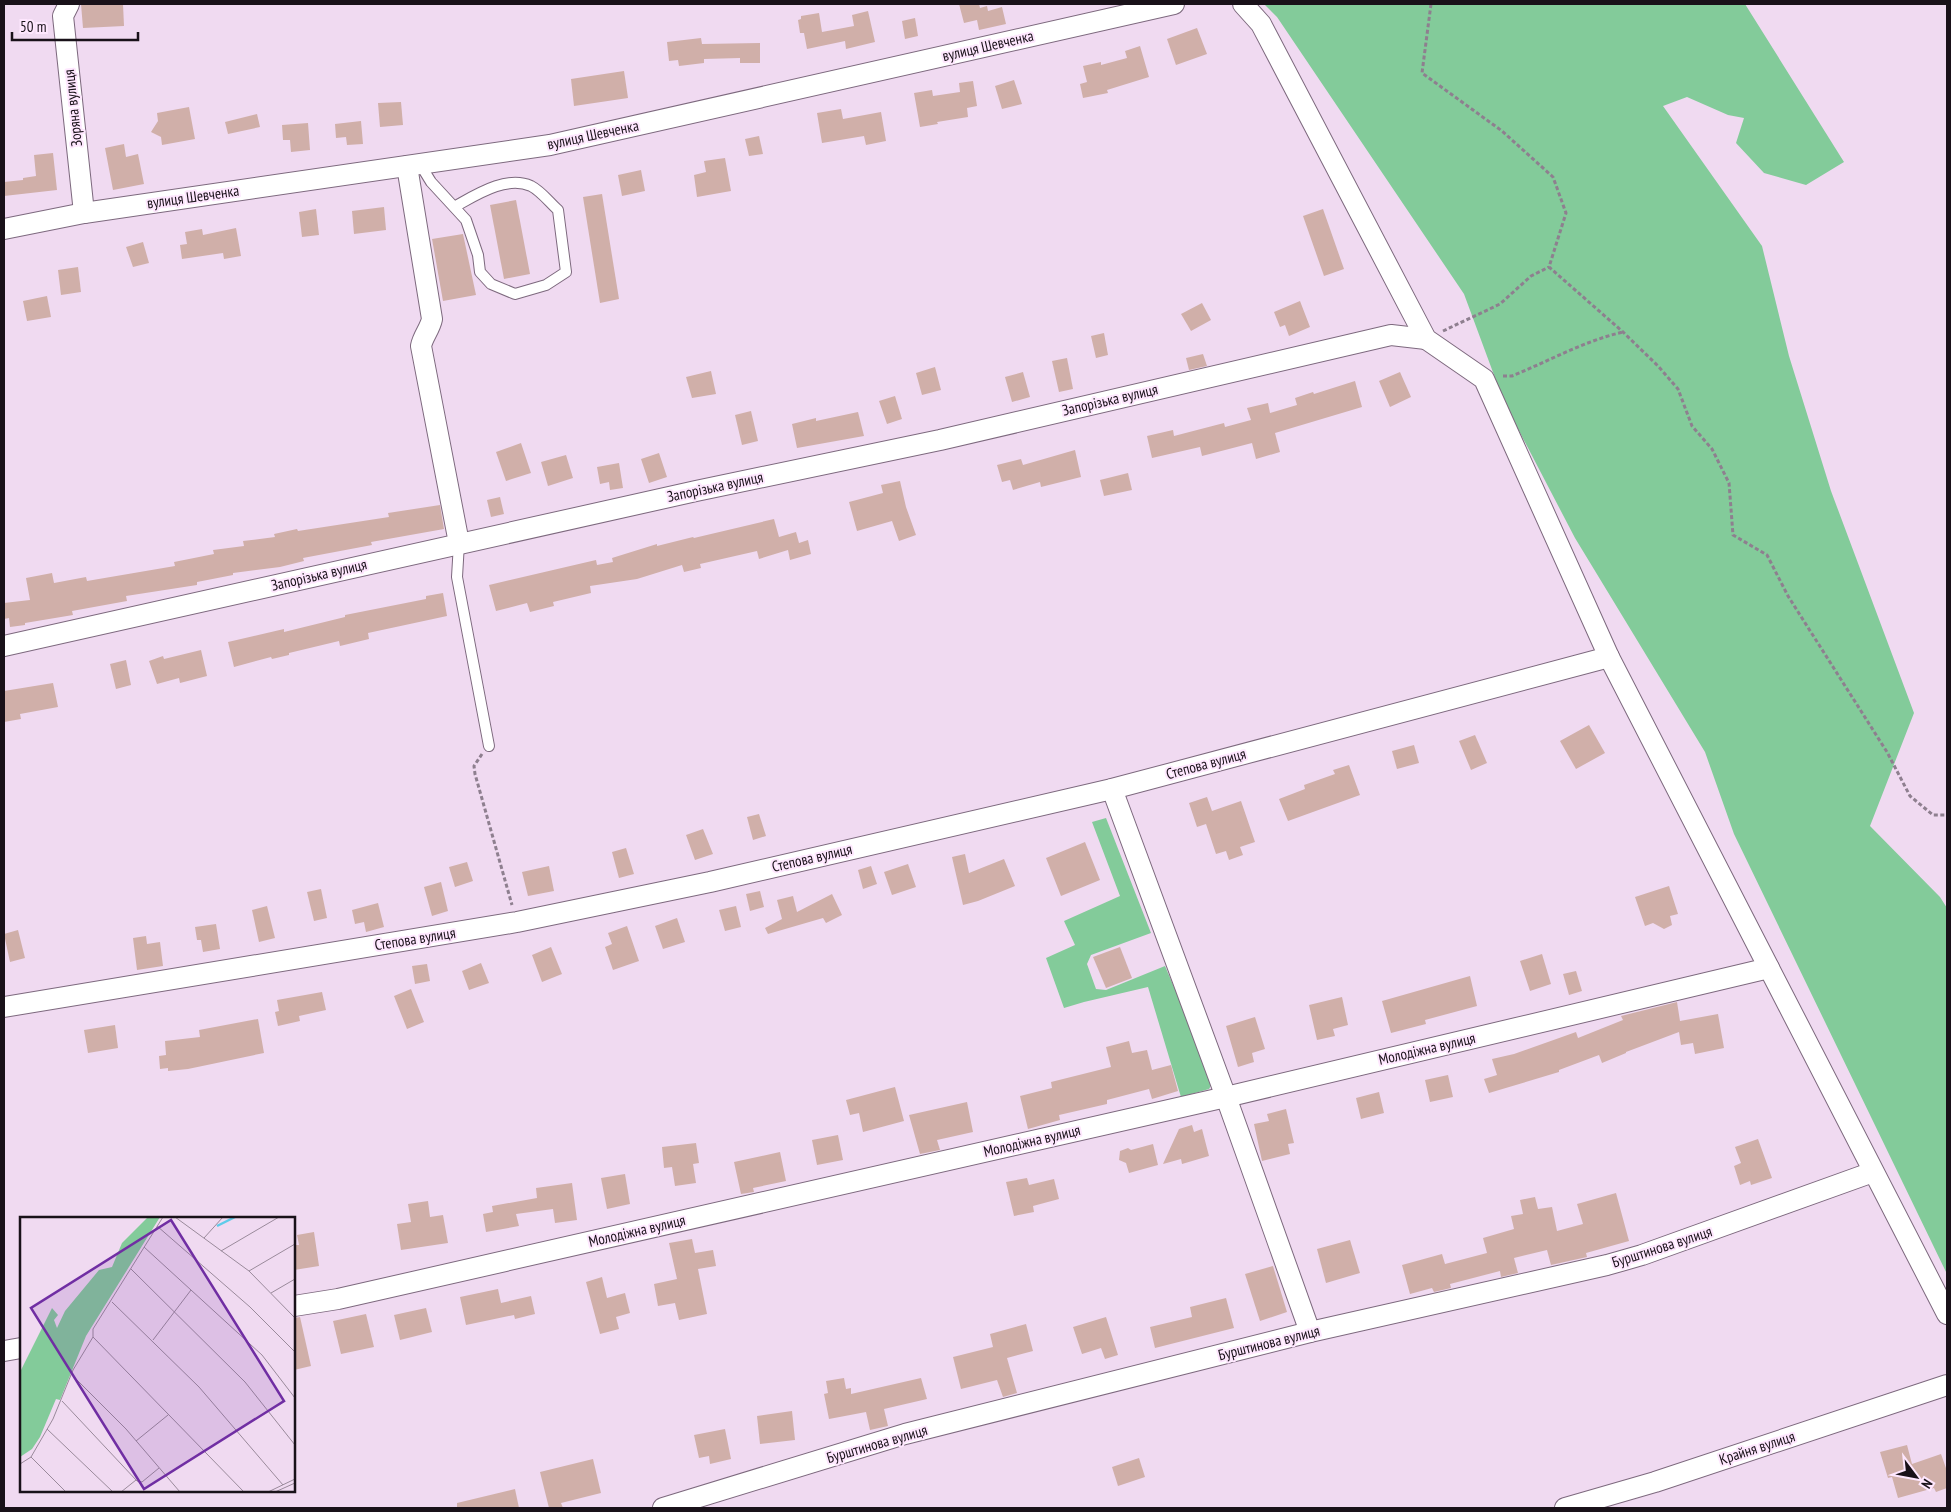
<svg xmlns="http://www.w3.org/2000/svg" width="1951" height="1512" font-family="'PT Sans Narrow',sans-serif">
<rect width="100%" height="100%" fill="#f0daf1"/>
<g fill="#83cb9a">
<path d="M1264,4h481l99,158 -38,23 -42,-12 -28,-30 8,-25 -16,-3 -41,-18 -24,9 99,140 27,110 42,135 83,222 -44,113 70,71 7,11v366l-213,-440 -29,-82 -130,-214 -71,-136 -40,-108 -187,-277z"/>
<path d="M1106,818l45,115 -60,22 -4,9 9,25 10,1 59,-24 27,63 21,53 -4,7 -28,8 -33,-110 -64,15 -20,6 -18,-50 29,-13 -11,-24 56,-25 -28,-74z"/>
</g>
<g fill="#d0afa9">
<path d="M81,4h42l1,22 -41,2z"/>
<path d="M959,4h20l1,4 7,-2 1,5 14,-4 4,17 -27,6 -2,-10 -13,3z"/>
<path d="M868,11l7,31 -29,7 -1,-8 -38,8 -3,-16h-4l-2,-13 3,-1v-3l18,-3 3,19 32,-6 -2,-11z"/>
<path d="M915,18l3,18 -13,3 -3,-18z"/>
<path d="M1197,28l10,26 -31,11 -9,-26z"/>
<path d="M701,38l1,6 58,-1v20h-20v-5l-36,1v4l-25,3 -1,-6 -9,1 -2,-19z"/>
<path d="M1140,46l9,31 -42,13 1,3 -25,5 -3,-14 7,-2 -4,-16 18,-4v3l26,-7 -2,-7z"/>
<path d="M624,71l4,27 -54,8 -3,-27z"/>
<path d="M1014,80l8,24 -20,5 -7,-23z"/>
<path d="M973,81l4,25 -10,2 1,9 -31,5 1,2 -18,3 -6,-34 18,-3 1,6 27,-4 -1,-9z"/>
<path d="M401,102l2,23 -23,2 -2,-24z"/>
<path d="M189,107l6,32 -33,6 -1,-8 -10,-5 7,-11 -1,-8z"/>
<path d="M841,109l2,10 38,-7 5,29 -20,4 -2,-9 -42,7 -5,-30z"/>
<path d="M257,114l3,13 -32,7 -3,-12z"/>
<path d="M361,121l2,23 -16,1 -1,-8 -10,1 -1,-14z"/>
<path d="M308,123l2,27 -19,2 -1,-12h-7l-1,-15z"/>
<path d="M759,136l4,18 -14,2 -4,-17z"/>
<path d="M124,144l2,13 12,-3 6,30 -31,6 -8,-42z"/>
<path d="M53,153l4,37 -53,6v-14l19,-2v-2l13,-2 -2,-21z"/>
<path d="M725,158l6,33 -34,6 -3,-22 12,-3 -2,-11z"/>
<path d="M641,170l4,21 -23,5 -4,-21z"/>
<path d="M602,194l17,105 -19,4 -17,-106z"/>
<path d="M516,200l14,74 -26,5 -14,-74z"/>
<path d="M384,207l2,23 -32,4 -2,-23z"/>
<path d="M316,209l3,26 -17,2 -3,-25z"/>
<path d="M1323,209l21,60 -20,7 -21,-60z"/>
<path d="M236,228l5,28 -17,3 -1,-6 -41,6 -2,-14 7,-1 -2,-12 17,-3 1,6z"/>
<path d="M463,234l13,61 -33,6 -11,-62z"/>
<path d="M143,242l6,21 -16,4 -7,-20z"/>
<path d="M78,267l3,25 -20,3 -3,-25z"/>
<path d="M47,296l4,21 -24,4 -4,-20z"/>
<path d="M1300,301l10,26 -21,9 -4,-11 -5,2 -6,-15z"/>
<path d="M1202,303l9,17 -20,11 -10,-17z"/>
<path d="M1104,333l4,22 -12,3 -5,-22z"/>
<path d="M1203,354l4,12 -18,4 -3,-12z"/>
<path d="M1067,358l6,31 -14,3 -7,-31z"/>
<path d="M935,367l6,23 -19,5 -6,-22z"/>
<path d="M711,371l5,23 -24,4 -6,-21z"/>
<path d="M1023,372l7,25 -18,5 -7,-25z"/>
<path d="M1400,372l11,25 -21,10 -11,-26z"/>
<path d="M1355,381l7,26 -87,26 5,19 -24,7 -4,-16 -50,13 -2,-9 -48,11 -5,-22 26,-6 1,6 50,-13 1,4 26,-7 -4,-12 21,-5 2,10 27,-8 -2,-7 18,-6 1,2z"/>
<path d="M895,396l7,23 -15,5 -8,-23z"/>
<path d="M751,411l7,30 -16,4 -7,-30z"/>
<path d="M858,412l6,24 -67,12 -5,-24 24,-6v3z"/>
<path d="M521,443l10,30 -25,8 -10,-29z"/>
<path d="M1075,450l6,27 -40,10 -1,-5 -27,8 -3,-10 -8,2 -5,-17 24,-6 2,6z"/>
<path d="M659,453l8,24 -18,6 -8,-24z"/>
<path d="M566,455l7,23 -25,8 -7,-24z"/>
<path d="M619,463l4,25 -13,2 -1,-8 -9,2 -3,-17z"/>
<path d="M1128,473l4,17 -28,6 -4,-16z"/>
<path d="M900,481l6,26 10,28 -17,6 -7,-20 -35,10 -8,-29 34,-9 -2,-8z"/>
<path d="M500,497l4,17 -13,3 -4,-17z"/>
<path d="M440,505l4,24 -73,13 1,3 -69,13 1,3 -24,6 -47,6v2l-36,7v3l-71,11 1,5 -55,10 1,4 -48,8v2l-15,2 -1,-9 -5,1v-16l26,-3 -4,-22 26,-5 2,10 32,-6 1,4 88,-15 -1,-4 40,-8 -1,-4 31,-4 -1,-5 32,-4 -1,-3 23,-5 1,2 91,-14 -1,-4z"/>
<path d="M774,519l5,18 17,-5 3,11 9,-3 3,14 -21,6 -2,-10 -29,9 -2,-8 -57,13 1,4 -17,4 -2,-7 -45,14 -47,7 1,7 -38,9 1,4 -24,6 -3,-9 -31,8 -7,-26 107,-25 1,5 16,-3 -1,-4 45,-14v2l36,-9 1,1z"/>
<path d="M443,593l4,23 -79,17 1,6 -29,7 -1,-5 -50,12v2l-17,4 -1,-2 -37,10 -6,-25 56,-13v3l61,-15v-2l81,-16v-3z"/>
<path d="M201,650l6,26 -27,7 -1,-5 -22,6 -8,-23 14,-5 1,3z"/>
<path d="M126,660l5,25 -15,4 -6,-25z"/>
<path d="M53,683l5,24 -38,7 1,5 -17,3v-31z"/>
<path d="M1589,725l16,28 -29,16 -16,-28z"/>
<path d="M1475,735l12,28 -16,7 -12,-29z"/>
<path d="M1414,745l5,18 -22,6 -5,-18z"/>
<path d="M1349,765l11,30 -72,26 -9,-22 26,-10 -1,-4 31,-11 -2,-4z"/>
<path d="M1207,797l5,14 29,-10 14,41 -15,5 3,8 -14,5 -3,-9 -10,3 -10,-30 -9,3 -8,-24z"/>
<path d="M759,814l7,22 -13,4 -6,-23z"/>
<path d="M703,829l10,25 -18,6 -9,-25z"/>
<path d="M1085,842l15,38 -39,16 -15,-38z"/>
<path d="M626,848l8,26 -15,4 -7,-26z"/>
<path d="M965,854l4,19 35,-14 11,27 -37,15 -15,4 -11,-48z"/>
<path d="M467,862l6,19 -18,6 -6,-20z"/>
<path d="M908,864l8,23 -24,8 -8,-23z"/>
<path d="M549,866l5,25 -26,5 -6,-24z"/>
<path d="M871,866l6,18 -14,5 -5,-19z"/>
<path d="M441,882l7,29 -16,5 -8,-29z"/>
<path d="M1669,886l9,28 -8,2 2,9 -8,4 -11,-6 -8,3 -10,-29z"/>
<path d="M321,889l6,29 -13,3 -7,-29z"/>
<path d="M760,891l4,16 -14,4 -4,-17z"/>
<path d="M832,894l10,21 -16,8 -3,-5 -55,16 -3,-6 17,-9 -5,-19 16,-4 4,16z"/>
<path d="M378,903l6,24 -18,5 -2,-10 -9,2 -3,-14z"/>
<path d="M267,906l8,32 -16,4 -7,-32z"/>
<path d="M736,906l5,21 -16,4 -6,-21z"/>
<path d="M677,918l8,24 -22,7 -8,-23z"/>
<path d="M216,924l4,25 -17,3 -2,-12h-4l-2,-13z"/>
<path d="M627,926l12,35 -26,9 -8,-23 7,-3 -4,-11z"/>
<path d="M18,930l7,28 -15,4 -6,-28z"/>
<path d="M146,936l1,8 13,-2 3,24 -26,4 -4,-32z"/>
<path d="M551,947l11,27 -20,8 -10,-27z"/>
<path d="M1120,947l12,31 -26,10 -13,-31z"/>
<path d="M1542,954l9,30 -21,7 -10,-30z"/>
<path d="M481,963l8,20 -20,7 -7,-19z"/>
<path d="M427,964l3,17 -15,3 -3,-18z"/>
<path d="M1576,971l6,20 -13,4 -6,-21z"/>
<path d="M1470,976l7,30 -52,14 1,4 -35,9 -9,-32z"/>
<path d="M411,989l13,33 -17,7 -13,-33z"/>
<path d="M322,992l4,18 -27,6 1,5 -22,5 -3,-14 4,-1 -2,-11z"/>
<path d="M1342,997l6,28 -15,4 2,7 -18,4 -8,-35z"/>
<path d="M1677,1002l3,19 38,-7 6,34 -29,6 -2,-11 -12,2 -2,-13 -53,20v1l-24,10 -3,-8 -40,15v2l-70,21 -5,-14 13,-4 -5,-16 22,-5 62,-22 2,6 45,-18 -2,-4z"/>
<path d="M1255,1017l10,32 -13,4 2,9 -16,5 -12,-41z"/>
<path d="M258,1019l6,34 -76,16 -20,2v-3l-8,1 -1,-13 7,-1 -1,-14 35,-4 -1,-7z"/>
<path d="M115,1025l3,23 -30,5 -4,-23z"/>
<path d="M1129,1041l3,12 15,-3 5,20 19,-5 7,26 -26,8 -3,-10 -42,11v4l-48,11 1,5 -32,9 -8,-33 32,-8 -1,-6 60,-15 -5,-20z"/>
<path d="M1448,1075l5,22 -23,5 -5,-22z"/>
<path d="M895,1087l9,34 -41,11 -4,-19 -9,2 -4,-15z"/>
<path d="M1379,1092l5,21 -23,6 -5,-21z"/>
<path d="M967,1102l6,30 -36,8 3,10 -20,4 -11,-39z"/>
<path d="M1286,1109l8,34 -6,1 2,10 -28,7 -8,-37 15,-3 -2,-7z"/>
<path d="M1192,1125l2,7 8,-3 7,27 -27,8 -1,-5 -18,5 16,-35z"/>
<path d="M838,1135l5,25 -26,5 -5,-25z"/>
<path d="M1758,1139l14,39 -21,7 -1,-4 -10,4 -6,-19 7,-3 -6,-16z"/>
<path d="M696,1143l3,20 -6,1 3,19 -21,3 -3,-19 -8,1 -2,-21z"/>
<path d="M1153,1144l5,21 -29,8 -3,-10 -7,-3 1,-9 8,-3 3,2z"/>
<path d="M780,1152l6,29 -33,7 1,4 -13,2 -7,-32z"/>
<path d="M625,1174l5,30 -23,5 -6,-31z"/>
<path d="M1027,1178l2,7 25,-6 5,20 -26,7 1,6 -20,4 -8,-34z"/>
<path d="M572,1183l5,37 -22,3 -2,-14 -37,5 3,12 -33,6 -3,-18 10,-2 -1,-6 45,-8 -1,-10z"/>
<path d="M1616,1193l13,48 -43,12 1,4 -36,8 -4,-15 -33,8 4,15 -17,4 -1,-6 -50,13 1,4 -17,4 -2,-4 -22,6 -8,-29 40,-11 3,10 42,-11 -4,-15 31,-9 -3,-13 12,-2 -3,-14 15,-3 3,12 14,-2 5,24 26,-7 -6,-20z"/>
<path d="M428,1201l2,16 13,-2 5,28 -47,7 -4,-26 14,-2 -3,-18z"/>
<path d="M314,1232l5,34 -25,4v-25h5l-2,-10z"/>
<path d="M692,1239l3,14 18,-3 3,16 -18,3 9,45 -28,6 -4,-17 -17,3 -4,-22 23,-5 -8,-36z"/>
<path d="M1350,1240l10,33 -34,10 -9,-34z"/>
<path d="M1273,1266l14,46 -27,9 -15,-47z"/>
<path d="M602,1277l5,21 18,-5 5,20 -14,4 3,12 -19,5 -14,-52z"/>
<path d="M498,1289l3,14 30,-7 4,18 -20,5 -1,-4 -48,10 -6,-28z"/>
<path d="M1226,1298l8,30 -79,20 -5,-21 42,-10 -2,-10z"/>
<path d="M426,1308l6,24 -32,8 -6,-25z"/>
<path d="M366,1314l8,33 -33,7 -8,-33z"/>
<path d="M300,1317l11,49 -17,4v-52z"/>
<path d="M1106,1317l12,38 -13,4 -4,-11 -19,6 -9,-27z"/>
<path d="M1026,1324l7,27 -26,7 10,35 -14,4 -6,-17 -36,9 -8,-32 40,-10 -3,-13z"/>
<path d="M844,1378l2,11 5,-1v6l70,-16 6,21 -43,10 4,17 -18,4 -4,-18 -37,7 -5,-25 4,-1 -2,-12z"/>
<path d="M792,1411l3,29 -35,4 -3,-28z"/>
<path d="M725,1429l6,30 -21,5 -1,-8 -10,2 -5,-23z"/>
<path d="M1907,1445l5,19 29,-10 6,17v17l-11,4 -2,-4 -36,10 -6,-21 -4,1 -8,-26z"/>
<path d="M1139,1458l6,19 -27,9 -6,-19z"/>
<path d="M593,1459l8,34 -40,10 2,5h-14l-9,-36z"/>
<path d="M515,1489l4,19h-62v-5z"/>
</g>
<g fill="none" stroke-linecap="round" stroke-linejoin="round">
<defs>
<g id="lane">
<path d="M420,164l11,18 35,38 12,35 2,17 11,12 24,10 31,-9 20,-13 -8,-62c-8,-7 -17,-19 -27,-24 -25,-11 -55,9 -77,21"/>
<path d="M459,543l-2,34 32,169"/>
</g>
<g id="street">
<path d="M69,4l-6,12 21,197"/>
<path d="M1243,4l18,20 165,315 58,40 125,278 338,657"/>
<path d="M407,166l25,153c-2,10 -9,17 -11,27l38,197"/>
<path d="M4,229l80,-16 466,-68 624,-141"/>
<path d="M4,646l692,-155 244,-51 451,-105 35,4"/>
<path d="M1112,789l114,308 84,235"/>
<path d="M4,1007l513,-85 193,-40 402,-93 497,-132"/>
<path d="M294,1306l44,-7 888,-202 543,-129"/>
<path d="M4,1351l17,-3"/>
<path d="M663,1508l242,-74 405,-102 297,-67 35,-10 231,-83"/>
<path d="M1565,1508l90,-26 292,-97"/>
</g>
</defs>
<use href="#lane" stroke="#7d697e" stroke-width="12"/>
<use href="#street" stroke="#7d697e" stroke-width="22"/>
<g stroke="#8e7f8f" stroke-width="3" stroke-dasharray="4 2.5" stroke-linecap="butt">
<path d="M1431,4l-9,69 80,58 51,46 13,36 -17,54 74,65 35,34 20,23 14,37 20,23 17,34 4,52 34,20 21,41 99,156 23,44 23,19h14"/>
<path d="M1443,331l57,-27 31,-28 18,-9"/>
<path d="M1503,376h9c37,-15 72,-35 111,-44"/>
<path d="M482,754l-8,12 1,8 37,131"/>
</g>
<use href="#lane" stroke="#fff" stroke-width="10"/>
<use href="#street" stroke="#fff" stroke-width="20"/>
</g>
<g text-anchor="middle" stroke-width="4" stroke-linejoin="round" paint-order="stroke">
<g font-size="15" fill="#191119" stroke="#fee7fe">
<text transform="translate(988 46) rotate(-13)" y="5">вулиця Шевченка</text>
<text transform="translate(73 108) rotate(-96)" y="5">Зоряна вулиця</text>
<text transform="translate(593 135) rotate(-12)" y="5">вулиця Шевченка</text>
<text transform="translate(193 197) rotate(-8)" y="5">вулиця Шевченка</text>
<text transform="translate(1110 400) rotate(-13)" y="5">Запорізька вулиця</text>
<text transform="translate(715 487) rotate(-12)" y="5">Запорізька вулиця</text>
<text transform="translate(319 575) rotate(-13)" y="5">Запорізька вулиця</text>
<text transform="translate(1206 764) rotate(-15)" y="5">Степова вулиця</text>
<text transform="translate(812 858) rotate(-13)" y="5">Степова вулиця</text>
<text transform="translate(415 939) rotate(-9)" y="5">Степова вулиця</text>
<text transform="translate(1427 1049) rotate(-13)" y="5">Молодіжна вулиця</text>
<text transform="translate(1032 1141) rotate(-13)" y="5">Молодіжна вулиця</text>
<text transform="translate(637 1231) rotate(-13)" y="5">Молодіжна вулиця</text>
<text transform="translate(1662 1247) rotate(-18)" y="5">Бурштинова вулиця</text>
<text transform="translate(1269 1343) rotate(-14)" y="5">Бурштинова вулиця</text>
<text transform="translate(877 1444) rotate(-16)" y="5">Бурштинова вулиця</text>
<text transform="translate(1757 1448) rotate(-18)" y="5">Крайня вулиця</text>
</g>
</g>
<g transform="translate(20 1217)">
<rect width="275" height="275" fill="#f0daf1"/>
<path d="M128,0h12l-74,119 -26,64 -4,-1 -16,38 -8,12 -12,8v-85l32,-64 6,7 -4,5 3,8 8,-17 34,-41 13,-3 10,-24z" fill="#83cb9a"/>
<path fill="none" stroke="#5ecbe9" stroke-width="2.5" d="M197,9l18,-9"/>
<path fill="none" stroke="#9a8a9b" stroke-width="1" d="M155,0l74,54 46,47M137,9l93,81 45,45M184,21l19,-21M124,30l118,108 33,43M201,34l58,-34M111,52l114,113 50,63M229,54l46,-27M251,76l24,-14M92,85l87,85 84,98M73,120l151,155M133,123l38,-50M52,158l54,54 54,63M42,184l75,80 5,1 17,-14M27,212l66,63M116,224l32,-26M11,240l35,35M0,247l11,-7 22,-38 20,-49 20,-33v-8l70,-112M101,275l15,-12M248,275l27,-13M255,275l20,-9"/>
<path fill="#702ea3" fill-opacity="0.15" stroke="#702ea3" stroke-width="2.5" d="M151,3l113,181 -140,88 -113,-181z"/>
<rect width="275" height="275" fill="none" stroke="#191119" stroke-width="2.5"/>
</g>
<rect width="1951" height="1512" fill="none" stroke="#191119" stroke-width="10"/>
<g transform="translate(1916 1477) rotate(122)" stroke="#fee7fe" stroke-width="4" paint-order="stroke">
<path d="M0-4L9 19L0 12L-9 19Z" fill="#191119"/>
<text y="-8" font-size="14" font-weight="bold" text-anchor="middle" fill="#191119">N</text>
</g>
<path d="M12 32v8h126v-8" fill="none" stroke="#191119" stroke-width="2.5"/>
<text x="20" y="32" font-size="15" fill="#191119" stroke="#fee7fe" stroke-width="4" paint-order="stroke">50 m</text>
</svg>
